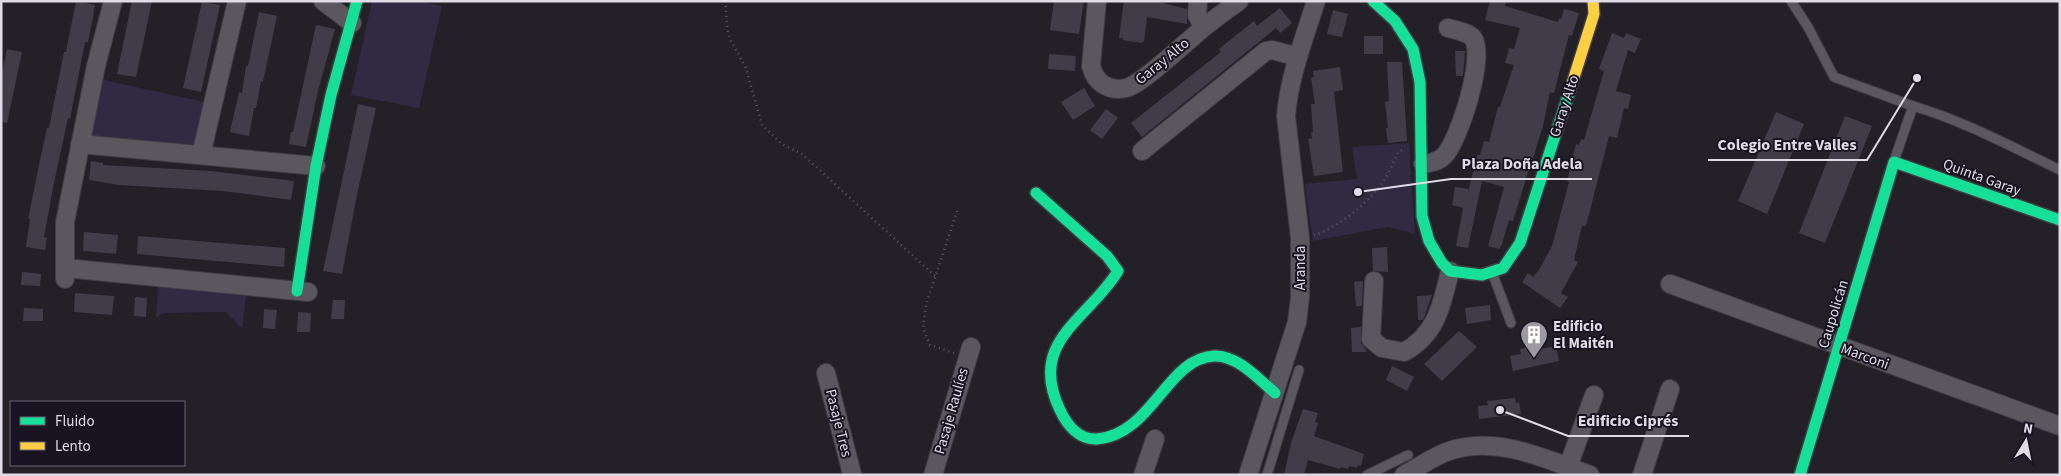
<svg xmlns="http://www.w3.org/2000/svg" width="2061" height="476" font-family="'Source Sans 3',sans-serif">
<rect width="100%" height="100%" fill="#232028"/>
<g fill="#322943">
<path d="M372,1h46l24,5 -23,102 -68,-13z"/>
<path d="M100,79l104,23 -10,46 -105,-12z"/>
<path d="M1409,143l6,91 -27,-7 -75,14 -8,-57 52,-5 -5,-32z"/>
<path d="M158,286l88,10 -4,32 -16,-16 -62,1 -8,5z"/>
</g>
<g fill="#413d48">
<path d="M76,1l19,4 -2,12 -5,25h-3l-15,77 -2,-1 -14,65 -10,54 3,1 -2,12 -19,-3 4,-28h-2l12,-59 7,-32h2l15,-76h2z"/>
<path d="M132,1h20l-16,76 -19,-3z"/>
<path d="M1054,1h30l-5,33 -29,-4z"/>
<path d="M1124,1h31l32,8v15l-40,-7 -3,24 -2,2 -19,-3v-2h-4z"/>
<path d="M1490,1h16l-1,5 53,16 1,-4 2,1 3,-10 15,4 -7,23 -3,-1 -15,58 -4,-1 -7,34 -10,32h-2l-3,14 -15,49 -4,-1 -7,24 -3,5 -11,-3 16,-59 -22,-6 -14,67 -12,-2 7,-38 -11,-3 3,-18 14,2 8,-34h3l4,-14 5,1 9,-35h2l14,-42 -9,-2 4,-15 5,1 6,-21 -35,-8z"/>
<path d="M202,2l18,3 -19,87 -18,-4z"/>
<path d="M1280,8l12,15 -12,10 -4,-5 -134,109 -11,-14 90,-71 -2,-3 35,-28 3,5z"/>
<path d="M1333,10l15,4 -6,23 -15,-3z"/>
<path d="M259,12l18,4 -14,66 -2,-1 -5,27h-2l-5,28 -19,-4 9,-40 3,1 4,-27h2z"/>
<path d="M316,25l19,4 -17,62 -12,56 -17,-3 2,-12h2z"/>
<path d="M1612,33l12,5 2,-5 15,6 -6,14 -7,-3 -12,41 15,4 -3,14 -4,-1 -7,30 -8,-2 -23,90h-4l-8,34 4,2 -17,31 7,4 -8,11 -38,-26 6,-9 5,4 6,-7 13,-24 17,-64 -2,-1 9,-37 3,1 2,-6 3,1 20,-69 -5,-2z"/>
<rect x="1364" y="36" width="19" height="18"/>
<path d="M7,49l15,3 -15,71 -6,-1v-44z"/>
<path d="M1455,51h10l-2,25h-7z"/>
<path d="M1049,54l27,2 -1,15 -27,-2z"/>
<path d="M1387,62h15l5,79 -19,2 -2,-15h2l-3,-26 4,-1z"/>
<path d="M1340,67l3,23 -9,2 9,80 -29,4 -6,-37 4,-1 -1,-5 2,-1 -2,-28h4l-4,-26 3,-1 -1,-6z"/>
<path d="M1084,88l11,18 -22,14 -12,-18z"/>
<path d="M358,104l18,4 -19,87 -15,79 -19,-3z"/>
<path d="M1106,109l12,9 -16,21 -12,-9z"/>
<path d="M1776,112l28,12 -37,90 -29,-13z"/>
<path d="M1845,116l27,10 -47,117 -26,-10z"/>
<path d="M91,161l12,2v2l108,6 83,10 -3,19 -68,-9 -104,-6 -30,-5z"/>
<path d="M84,232l34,3 -2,19 -33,-3z"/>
<path d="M138,236l147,12 -1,19 -147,-13z"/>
<path d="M1387,247l1,25 -15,-1 -1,-23z"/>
<path d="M22,272l19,2 -1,12 -19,-1z"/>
<path d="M1363,281l-1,25h-6l-2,-24z"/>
<path d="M75,293l39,3 -2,19 -38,-3z"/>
<path d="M1432,295l-9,25h-5l-1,-24z"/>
<path d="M135,297l12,1 -1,19 -12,-1z"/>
<path d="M333,300h12l-1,19h-13z"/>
<path d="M1490,305l1,15 -24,4 -2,-16z"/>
<path d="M24,308l19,1v12h-20z"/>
<path d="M264,309l13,1 -2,19 -12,-1z"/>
<path d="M298,312l13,1 -1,19h-13z"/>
<path d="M1361,327v16l6,9h-15l-1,-24z"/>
<path d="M1459,331l18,16 -35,34 -18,-17z"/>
<path d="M1540,344l1,5 15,-3 3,15 -46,10 -3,-15 11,-2 -1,-5z"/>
<path d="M1392,366l22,11 -7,14 -21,-11z"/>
<path d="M1515,398l1,5 3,-1 2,12 -42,5 -1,-13 10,-1 -1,-4z"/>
<path d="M1303,409l15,4 -3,9 3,1 -4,13 50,18 -3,12 -3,-1 -1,3 -8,-2 -1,3 -7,-2 -1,2 -32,-9 -4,15h-20l7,-32z"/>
</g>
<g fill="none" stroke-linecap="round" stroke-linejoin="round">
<defs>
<g id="lane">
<path d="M1791,1l17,26 26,50 79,29 -19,55"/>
<path d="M1913,106c51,15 99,41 147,64"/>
<path d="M1492,272l19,51"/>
<path d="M1267,475l32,-105"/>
<path d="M1367,475l41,-20"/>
</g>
<g id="street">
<path d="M323,1l29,22"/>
<path d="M1097,1l-6,65c4,16 17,26 35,22 15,-3 61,-47 76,-59 12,-10 25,-19 37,-28"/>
<path d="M1198,1l-1,14 6,12"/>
<path d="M80,144l236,22"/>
<path d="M1142,151l124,-100 6,-1 26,7"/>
<path d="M201,155l36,-154"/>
<path d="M1423,164c7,-1 15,-2 21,-8 15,-15 42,-100 29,-118 -5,-6 -18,-8 -25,-10"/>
<path d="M65,268l243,24"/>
<path d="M65,279v-57l31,-156 17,-65"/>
<path d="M1374,281l-3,58 11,9 22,4c33,-18 38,-48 46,-81"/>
<path d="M1670,284l390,142"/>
<path d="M826,373l26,101"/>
<path d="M1568,467l26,-72"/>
<path d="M933,475l38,-128"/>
<path d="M1143,475l12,-36"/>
<path d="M1248,475l49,-153 3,-25v-59l-14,-122c3,-39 18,-77 30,-115"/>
<path d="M1404,475c15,-8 31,-20 48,-25 47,-14 93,9 138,25"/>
<path d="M1642,475l28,-86"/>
</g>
<g id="fast">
<path d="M1373,1l22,20 18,28 7,33 2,134 7,25 13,22 8,8 32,4 21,-7 17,-25 50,-153"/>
<path d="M1036,193l71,63 11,15c-30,49 -91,70 -58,139 7,15 19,30 37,29 55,-4 70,-81 117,-83 24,-1 45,24 61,37"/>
<path d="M297,291l19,-125 15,-71 26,-94"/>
<path d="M1800,475l94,-313 166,58"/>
</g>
<path id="slow" d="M1570,90l24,-76 -1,-13"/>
</defs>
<use href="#lane" stroke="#3f3c44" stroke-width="11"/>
<use href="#street" stroke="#3f3c44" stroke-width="20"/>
<use href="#fast" stroke="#3f3c44" stroke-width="14"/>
<use href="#slow" stroke="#3f3c44" stroke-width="14"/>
<g stroke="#5a585f" stroke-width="2.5" stroke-dasharray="1 4" stroke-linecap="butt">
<path d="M725,1l3,31 3,9 15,27 16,57 20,19 20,10 11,10 122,112"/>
<path d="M1314,235c24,-7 57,-34 71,-56 5,-8 9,-19 14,-28l3,-1"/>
<path d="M954,353l-24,-8 -7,-17 3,-24 31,-93"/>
</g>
<use href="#lane" stroke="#5a575e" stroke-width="9"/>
<use href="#street" stroke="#5a575e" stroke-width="18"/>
<use href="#fast" stroke="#16e098" stroke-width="11"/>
<use href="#slow" stroke="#ffcf43" stroke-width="11"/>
</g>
<defs>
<symbol id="building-pin" viewBox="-11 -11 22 30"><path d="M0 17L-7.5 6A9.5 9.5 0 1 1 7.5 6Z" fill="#9d9aa4" stroke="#191422"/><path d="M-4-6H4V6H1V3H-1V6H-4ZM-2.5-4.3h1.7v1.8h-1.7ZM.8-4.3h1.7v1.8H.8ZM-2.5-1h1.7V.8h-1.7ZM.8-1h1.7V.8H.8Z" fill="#fff"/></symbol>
</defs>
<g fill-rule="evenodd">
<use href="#building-pin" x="1518" y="319" width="32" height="43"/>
</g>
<g text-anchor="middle" stroke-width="4" stroke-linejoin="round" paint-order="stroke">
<g font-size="15" fill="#dfdce6" stroke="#191422">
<text transform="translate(1162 61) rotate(-39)" y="5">Garay Alto</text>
<text transform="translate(1564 106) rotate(-72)" y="5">Garay Alto</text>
<text transform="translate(1982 177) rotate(20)" y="5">Quinta Garay</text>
<text transform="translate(1300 268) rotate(-90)" y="5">Aranda</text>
<text transform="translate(1833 314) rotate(-73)" y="5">Caupolicán</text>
<text transform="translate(1865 356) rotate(20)" y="5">Marconi</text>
<text transform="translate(951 411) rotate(-74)" y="5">Pasaje Raulíes</text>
<text transform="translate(839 423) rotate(76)" y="5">Pasaje Tres</text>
</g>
<g font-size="15" font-weight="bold" fill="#dfdce6" stroke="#191422" text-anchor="start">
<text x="1553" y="331">Edificio<tspan x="1553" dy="17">El Maitén</tspan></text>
</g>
</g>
<path fill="none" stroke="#dfdce6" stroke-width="2" d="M1917 78L1867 160H1708M1358 192L1451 179H1592M1500 410L1568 436H1689"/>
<g fill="#dfdce6" stroke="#191422" stroke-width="2">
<circle cx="1917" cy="78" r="5"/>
<circle cx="1358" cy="192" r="5"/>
<circle cx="1500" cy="410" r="5"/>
</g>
<g font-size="16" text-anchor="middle" font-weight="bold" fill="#dfdce6" stroke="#191422" stroke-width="4" stroke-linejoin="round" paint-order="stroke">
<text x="1787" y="150">Colegio Entre Valles</text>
<text x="1522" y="169">Plaza Doña Adela</text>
<text x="1628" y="426">Edificio Ciprés</text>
</g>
<rect width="2061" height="476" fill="none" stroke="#dfdce6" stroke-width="5"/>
<rect x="10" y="401" width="175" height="65" fill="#191422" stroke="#686470"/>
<rect x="20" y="417" width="25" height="8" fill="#16e098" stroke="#686470"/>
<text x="55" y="426" font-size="15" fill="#dfdce6">Fluido</text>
<rect x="20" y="442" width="25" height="8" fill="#ffcf43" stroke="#686470"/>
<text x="55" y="451" font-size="15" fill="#dfdce6">Lento</text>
<g transform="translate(2026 441) rotate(10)" stroke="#191422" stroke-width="4" paint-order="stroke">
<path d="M0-4L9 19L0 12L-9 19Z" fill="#dfdce6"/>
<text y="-8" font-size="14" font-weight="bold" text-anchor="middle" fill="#dfdce6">N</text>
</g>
</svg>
